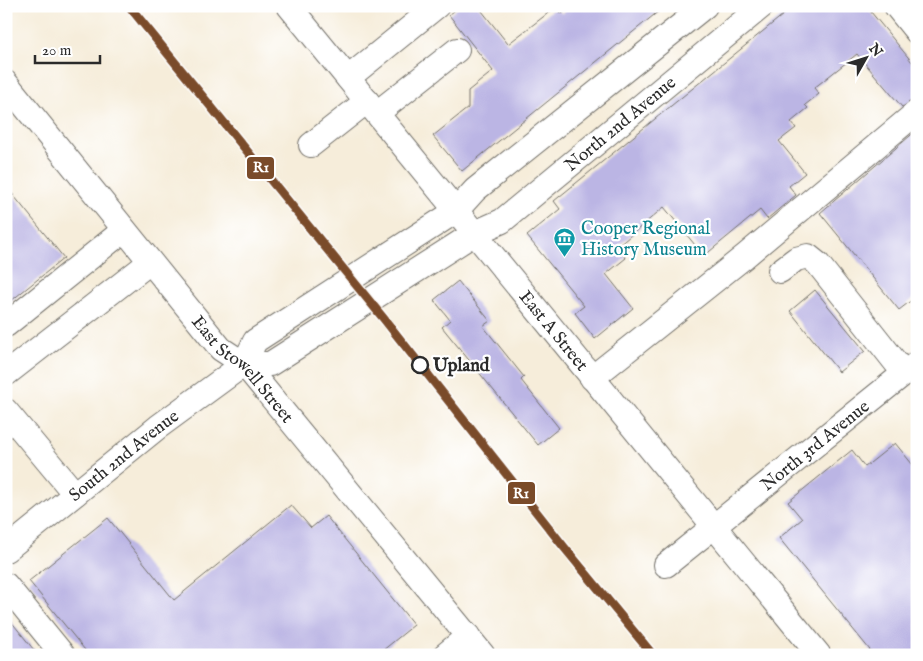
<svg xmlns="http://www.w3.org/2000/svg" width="923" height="661" font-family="'IM FELL English',serif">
<rect width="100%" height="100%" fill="#fff"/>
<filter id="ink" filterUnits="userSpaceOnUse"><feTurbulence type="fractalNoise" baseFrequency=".02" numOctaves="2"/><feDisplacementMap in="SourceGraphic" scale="10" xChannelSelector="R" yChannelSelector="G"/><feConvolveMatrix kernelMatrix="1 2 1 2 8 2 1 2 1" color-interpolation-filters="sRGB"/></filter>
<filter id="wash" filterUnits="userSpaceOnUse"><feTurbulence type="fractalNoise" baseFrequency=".0096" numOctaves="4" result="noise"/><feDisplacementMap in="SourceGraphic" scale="20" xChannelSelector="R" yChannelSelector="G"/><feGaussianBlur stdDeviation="1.12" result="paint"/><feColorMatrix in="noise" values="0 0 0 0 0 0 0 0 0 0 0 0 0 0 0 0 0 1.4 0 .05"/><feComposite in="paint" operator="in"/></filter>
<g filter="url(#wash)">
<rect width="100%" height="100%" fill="#f6edda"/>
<g id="blocks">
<g fill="#bbb5e4">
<path d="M460,6h18l30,38 48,-37 6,7 8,-8h95l-203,165 -29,-35 35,-28v-17l25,-20 -44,-56z"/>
<path d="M794,6h72l51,62v31l-15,8 -45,-53 -43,34 5,6 -14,11 3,3 -17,14 5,6 -17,13 26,32 -16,13 7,9 -29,24 -7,-9 -56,46 -40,-49 -47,40 9,11 -20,16 27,34 -38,31 -20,-26 9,-7 -57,-70 33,-27 -6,-8z"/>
<path d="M917,130v166l-18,14 -79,-97z"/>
<path d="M6,186l58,72 -58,47z"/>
<path d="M458,281l32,40 -7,5 41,51 -3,3 38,48 -21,17 -96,-118 8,-7 -16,-20z"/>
<path d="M815,290l50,61 -26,21 -49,-61z"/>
<path d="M895,443l22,27v185h-43l-95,-117 23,-19 -14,-17 64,-52 13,17z"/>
<path d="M291,505l20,23 15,-12 88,109 -37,30h-288l-60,-74 79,-63 66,82z"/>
<path d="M6,615l32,40h-32z"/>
</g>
</g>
</g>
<g filter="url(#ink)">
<use href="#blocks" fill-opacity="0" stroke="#726f68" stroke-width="1"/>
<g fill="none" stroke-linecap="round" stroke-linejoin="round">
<defs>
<g id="minor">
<path id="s1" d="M289,6l530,649"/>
<path d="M896,6l21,26"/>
<path d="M348,78l89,-72"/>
<path id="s2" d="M6,83l215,266 23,15 239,291"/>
<path d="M377,113l80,-63"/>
<path d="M311,145l56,-44"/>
<path d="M780,271l16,-12 12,-3 10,8 86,109"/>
<path d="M6,325l118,-95"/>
<path id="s3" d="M244,364h26l205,-131 27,-12 260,-215"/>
<path d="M6,374l144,-112"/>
<path d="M592,378l152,-121 173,-145"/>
<path d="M6,411l69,83"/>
<path id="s4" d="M6,550l152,-123 86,-63 11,-23 201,-130 19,-21 230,-184"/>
<path id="s5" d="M666,565l251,-202"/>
<path d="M6,585l57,70"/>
<path d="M445,655l23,-19"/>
</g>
</defs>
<use href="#minor" stroke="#726f68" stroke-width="26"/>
<use href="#minor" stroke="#fff" stroke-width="24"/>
<defs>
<path id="rail-1" d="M129,6l255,313 180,228 89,108"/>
</defs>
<use href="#rail-1" stroke="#fff" stroke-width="12"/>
<use href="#rail-1" stroke="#7a4b2a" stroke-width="9"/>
</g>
</g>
<defs>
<symbol id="museum-pin" viewBox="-11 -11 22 30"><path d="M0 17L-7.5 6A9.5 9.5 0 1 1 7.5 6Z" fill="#0f9aa8" stroke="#fff"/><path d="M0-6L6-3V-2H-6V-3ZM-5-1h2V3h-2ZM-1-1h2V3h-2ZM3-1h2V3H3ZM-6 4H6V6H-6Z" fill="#fff"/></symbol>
</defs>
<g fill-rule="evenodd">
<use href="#museum-pin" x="552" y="226" width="25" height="34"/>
</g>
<circle fill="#fff" stroke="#2b2b2b" stroke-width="2.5" cx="420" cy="365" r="8"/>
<g text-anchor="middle" stroke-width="4.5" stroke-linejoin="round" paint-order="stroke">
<g font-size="18" fill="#2b2b2b" stroke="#fff">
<text dy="6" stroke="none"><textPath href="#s3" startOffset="452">North 2nd Avenue</textPath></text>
<text dy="6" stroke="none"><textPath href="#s1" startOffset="419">East A Street</textPath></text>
<text dy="6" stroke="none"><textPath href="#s2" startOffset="372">East Stowell Street</textPath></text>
<text dy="6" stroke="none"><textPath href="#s5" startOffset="191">North 3rd Avenue</textPath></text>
<text dy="6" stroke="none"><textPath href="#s4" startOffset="151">South 2nd Avenue</textPath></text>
</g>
<g font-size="18" fill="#0d838f" stroke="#fff" text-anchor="start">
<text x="581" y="234">Cooper Regional<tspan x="581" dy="21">History Museum</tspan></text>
</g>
<g font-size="18" font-weight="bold" fill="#2b2b2b" stroke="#fff" text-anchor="start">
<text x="433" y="371">Upland</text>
</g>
</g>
<g stroke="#fff" stroke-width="2">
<rect x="246" y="156" width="29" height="24" rx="5" fill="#7a4b2a"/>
<rect x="507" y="481" width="29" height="24" rx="5" fill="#7a4b2a"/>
</g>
<g font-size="14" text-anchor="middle" font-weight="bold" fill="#fff">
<text x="261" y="172">R1</text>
<text x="521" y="498">R1</text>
</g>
<rect width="923" height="661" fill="none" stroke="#fff" stroke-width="25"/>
<g transform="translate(866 58) rotate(51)" stroke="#ffffff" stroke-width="4" paint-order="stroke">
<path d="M0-4L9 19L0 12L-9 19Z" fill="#2b2b2b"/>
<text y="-8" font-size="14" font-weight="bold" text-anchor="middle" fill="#2b2b2b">N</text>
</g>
<path d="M35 55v8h65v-8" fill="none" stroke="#2b2b2b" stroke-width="2.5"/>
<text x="42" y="55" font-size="15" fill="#2b2b2b" stroke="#ffffff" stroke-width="4" paint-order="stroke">20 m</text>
</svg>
